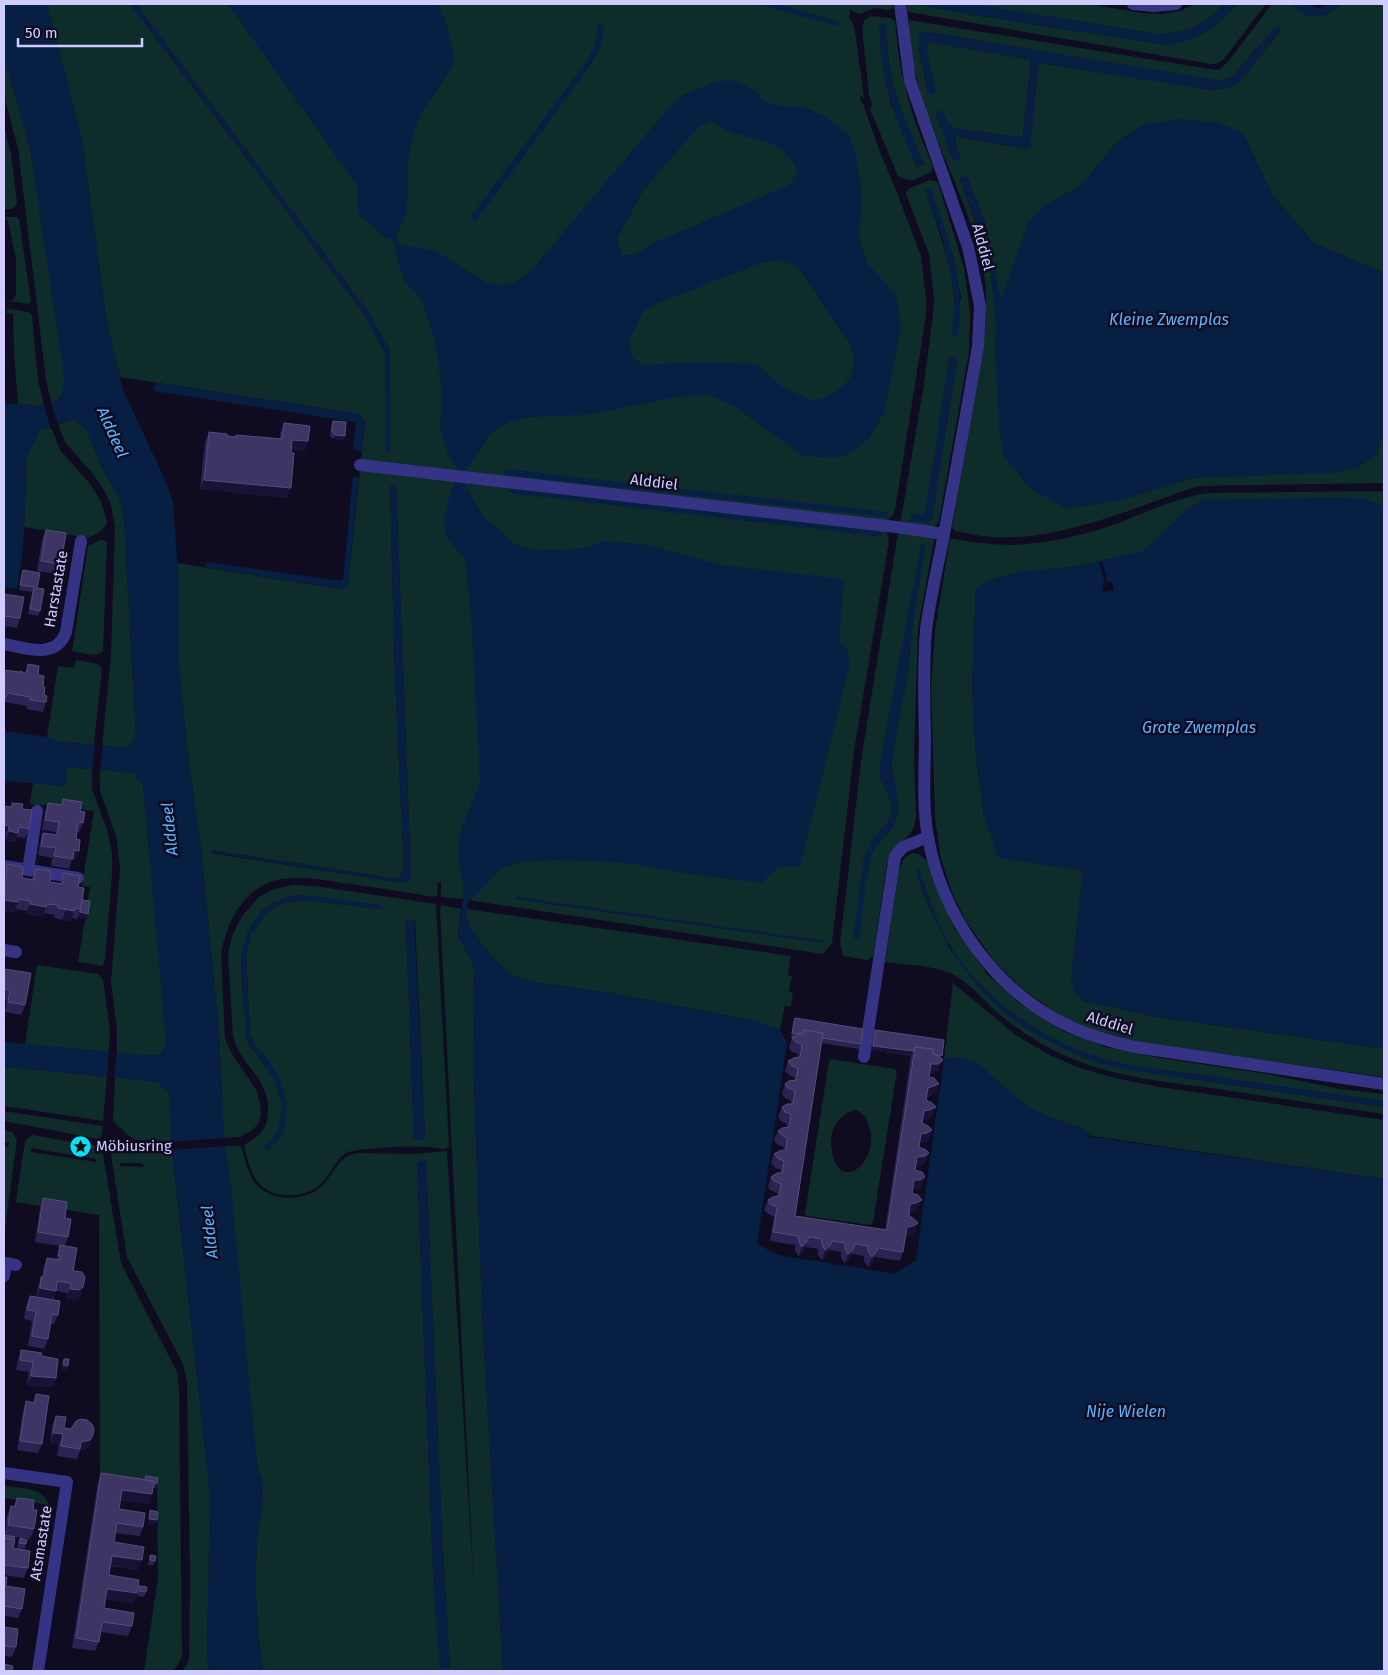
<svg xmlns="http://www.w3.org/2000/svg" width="1388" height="1675" font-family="'Fira Sans',sans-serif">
<rect width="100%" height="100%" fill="#0f0b21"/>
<g fill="#0e2c2a" fill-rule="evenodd">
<path d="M47,4h83l235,311 20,38 5,101v-103l-21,-38 -233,-309h757v4l-6,2 -12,-2 -16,6 -9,-4 -1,8 4,5 2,8 9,67 -4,-2 1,6 2,2 17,48 16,38 25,66 5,43v16l-31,195c-1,5 -4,6 -7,10 -4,7 0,14 1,21l-35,210 -22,192 -9,11 -355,-54 -5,-15v14l-22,-2v-15h-3l-1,14 -3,1c-28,-5 -55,-9 -83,-13 -22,-3 -46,-9 -69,-5 -37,6 -55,41 -61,75l4,83 3,9 5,10 23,33 4,14 1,11 -2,9 -8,8 -11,6 -16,1 -5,-105 -18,-185 -14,-99 -8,-82 -2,-104 163,26 8,-5 17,-163 -7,-7 -238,-37 -13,-54 -25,-183zM390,485h6l15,390 -7,8 -193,-30 1,-3 186,29 6,-8 -9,-195zM516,897l308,44v2l-308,-44z"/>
<path d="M907,4h10l51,10 198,31c32,-5 50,-16 70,-41h30l-43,56 -7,4h-5l-302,-52 -2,-2z"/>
<path d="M971,4h118l52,9 21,1 18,-3 15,-7h29c-18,22 -41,30 -69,30z"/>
<path d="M1272,4h22l1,3 31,8 15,-11h43v269l-71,-30 -41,-49 -30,-62 -99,-7 -25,16 -37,45 -16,9 -64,106 -16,-79 -18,-45 -7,1 26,75 5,21 5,47 125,179 70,-22 34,-2 151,-21 8,-23v51l-184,3 -8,2c-61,21 -135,54 -200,49 -12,-1 -25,-4 -37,-6l-3,-3 32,-190c2,-19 3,-38 1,-57 -9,-64 -44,-122 -63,-183 -7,-24 -15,-54 -13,-78l307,50 4,-1 7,-6zM1280,28l-1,4 -36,46 -30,12 -172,-27 -2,2 -2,10 -7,73 -23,-2 -51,-10 -1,4 5,19 -6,2 -18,-46 1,-4 5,1 6,12 6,4 67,10 2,-3 8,-74 -3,-2 -99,-17 -3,5 2,46 -9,-44 14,-16 277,47h14l9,-3 22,-27z"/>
<path d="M871,16l19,2 5,3c2,21 4,41 9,61 6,30 18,57 29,85l-2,5 -19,9 -14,-5 -28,-67 2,-5 -3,-10 -7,-66 2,-8zM886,25c1,26 4,52 12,77 8,21 17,42 26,62l-7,3 -26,-63 -6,-24z"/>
<path d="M4,56l26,92 34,221 1,14 -4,15 -10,4 -5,-22 -28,-232 -14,-52z"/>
<path d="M4,126l7,28 6,48v3l-5,4h-8z"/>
<path d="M930,180l8,2 26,86 6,43 -1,41 -30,169c-6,13 -28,5 -39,4l23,-135 10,-74 1,-17 -5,-45 -23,-60 2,-5zM925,190l28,65 8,43 -6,17c0,-43 -16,-84 -30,-125zM950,357l7,1 -25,160 -20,-4 10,1 3,-2z"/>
<path d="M4,217h13l2,2 12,83 -2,2 -20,-3 5,-2 2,-5v-35l-8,-38z"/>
<path d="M8,309l21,3 3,3 6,66 6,23 -6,2 -20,-2 -4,-51 -1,-39 -7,-1z"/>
<path d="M74,419l13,11 13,34 19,34 5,19 12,220 -8,11 -26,-2 9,-91 4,-128 -4,-22 -6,-13 -13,-19 -27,-31 -7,-17z"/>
<path d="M51,427l9,23 31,35 10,17 6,19 -1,4 -5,6 -12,7 -65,-11 3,-71 13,-26z"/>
<path d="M1384,491v50l-222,6 -186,42 -4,98 4,70 8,60 99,54 -12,109 13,21 73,16 222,31 5,-1v30l-222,-31 -55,-10 -39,-15 -43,-30 -30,-29 -29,-41 -13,-26 -12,-36 -6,-42 -4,-129 4,-57 15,-93c21,4 41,7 62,7 30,-1 69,-9 98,-19 33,-12 64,-28 98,-33z"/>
<path d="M898,533l35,5 1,2 -16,88 -4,127 2,61 -2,11 -6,9 -18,18 -3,10 -14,92 -6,4 -24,-4 -3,-13 22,-189zM925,545l-13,84 -4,42 -17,92c3,24 16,48 -3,70 -7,8 -14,13 -17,25 -7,25 -8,54 -12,80l12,-96 17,-19 4,-13 -2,-11 -10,-22z"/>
<path d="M101,540l5,1 1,2 -4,108c-7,7 -21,2 -31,0l16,-105z"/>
<path d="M76,660l22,4 4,4 -8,77 -34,-3 -13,-5 11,-71 16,2z"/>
<path d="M67,767l25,2v20l15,41 5,23v21l-7,87 -3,5 -24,-4 7,-43h2l2,-13 -2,-1 3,-18 -8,-1 12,-75 -48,-7 -1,2 -15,-2 3,-21 32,3z"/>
<path d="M100,770l34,3 9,13 23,244v15l-6,11 -43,-3v-24l-6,-47 9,-115 -4,-31 -16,-45z"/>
<path d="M912,853l7,1 7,6 28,67 33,47 31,28 45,29 42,16 55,11 108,16 72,15 44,5v7c-57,-8 -115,-16 -172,-25 -37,-5 -76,-7 -112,-18 -57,-17 -118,-60 -149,-111 -14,-24 -23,-51 -32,-77l-2,1 7,25 25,52 43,53 32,26 45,24 30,12 45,9 240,35v7c-60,-9 -120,-18 -180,-27 -38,-5 -78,-9 -115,-22 -33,-11 -64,-29 -91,-52 -15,-13 -29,-31 -46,-39 -20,-9 -46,-9 -67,-12l14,-93 5,-11z"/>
<path d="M293,885l22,1 121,18 13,242 -4,3c-28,-5 -70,-2 -98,3 -13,9 -17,26 -30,35 -17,12 -47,12 -60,-6 -7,-9 -10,-24 -13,-36 14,-8 24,-16 24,-33 2,-34 -28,-46 -35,-76l-5,-82 4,-18 10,-20 17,-19 15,-8zM294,895l87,10v4l-77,-9 -18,3 -13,5 -7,6 -15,20 -5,21 4,79 4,9 32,57 -4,34 -14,17 -3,-4 13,-15 3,-15v-17l-6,-19 -9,-15 -17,-21 -6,-48 -2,-42 21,-45 9,-6zM414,921h1l10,218h-11l-8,-217z"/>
<path d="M441,905l20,4 -3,27 12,21 5,14 -2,28 1,80 8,234 21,358h-240l-5,-38 -3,-54 3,-52 4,-15 1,-32 -4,-7 -3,-18 -31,-309h16c4,11 6,26 13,36 14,19 46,20 64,7 15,-11 18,-32 38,-36l56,1 35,-3 27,440 -34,-680zM417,1161h9l16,374 8,133 -16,-72z"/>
<path d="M467,909l324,47 -3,19 4,1 -3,16 4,1 -2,13h-6l-5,24 -25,-9 -143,-28 -73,-10 -27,-8 -12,-10 -13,-14 -17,-24 -4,-9z"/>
<path d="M37,965l61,9 5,5 7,52 -1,21 -84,-8z"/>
<path d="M953,983l64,53 33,19 27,12 38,11 45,9 224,33v59l-292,-43 -9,-7 -30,-10 -23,-11 -69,-51 -17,2z"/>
<path d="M831,1059l63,10 3,2 -24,151 -3,3 -63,-9 -2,-3 24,-152zM856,1110c7,3 10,7 12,14 16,37 -33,76 -37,20 -1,-15 10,-32 25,-34z"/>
<path d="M4,1068h17l86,9 -4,44 -99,-15z"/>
<path d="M115,1077l42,5 12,10 3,50 -16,1v-3h-20l-7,-4 -16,-15z"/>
<path d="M4,1111l99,15 -2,12 -3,1 -94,-18z"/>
<path d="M4,1130l8,2 5,8 -12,88 -1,-82 4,1 1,-4 -5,-1z"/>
<path d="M32,1135l65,11 6,8 18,109 56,109 2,15 3,269 -4,9 -5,6h-29l14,-93 -1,-95 -57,-10 -1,-258 -83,-13 9,-61zM31,1148l65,11v3l-65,-10z"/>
<path d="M114,1149l58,1 38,345 -3,157 2,19h-26l6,-11 1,-83 -3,-195 -4,-18 -56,-107 -16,-102zM120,1163h20l6,4 -26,-1z"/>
<path d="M4,1486c16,2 39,1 45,19l-45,-7z"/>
</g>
<g fill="#081f44" fill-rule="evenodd">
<path d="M4,4h43l35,136 25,183 16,67 43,92 7,21 6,82v82l8,82 14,99 18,185 5,105 7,47 25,270 3,18 4,7 -1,32 -4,15 -3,52 3,54 5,38h-54l-2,-19 3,-157 -38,-345 -3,-58 -12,-10 -136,-14h-17v-26l155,14 7,-11 -23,-259 -9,-13 -67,-6 -2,19 -61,-5v-50l43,6 13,5 68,6 8,-11 -12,-219 -5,-20 -19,-34 -13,-34 -13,-11 -34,11 -13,26 -4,94 -6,39 -13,-2v-184l34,3 23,-8 4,-15 -35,-235 -26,-92z"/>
<path d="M130,4h6l233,309 21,38v103l-4,-1 -1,-100 -20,-38z"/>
<path d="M228,4h210l8,18 9,38 -14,25 -20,28 -7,19 -6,30 -1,49 -11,25 4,8 36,7 49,31 17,3 12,-2 16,-11 136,-161 15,-15 33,-14 19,-2 21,10 11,12 16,4 22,1 21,9 25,19 7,18 6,41 -3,44 9,26 29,33 4,31 -17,85 -16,27 -27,18 -38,-2 -66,-48 -27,-13 -32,2 -91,18 -57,2 -21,5 -16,9 -28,41 -2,9 22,38 14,10 15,15 18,5 24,1 28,-2 20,-7 41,3 77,21 122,14 -5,63 8,6 3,16 -50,203h-22l-17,16 -66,-8 -68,-12 -72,-3 -32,2 -22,6 -29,31 -4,1 -2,18 4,9 17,24 13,14 12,10 27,8 73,10 143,28 25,9 7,13 -30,201 21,11 117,19 21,-14 28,-201 17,-2 17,6 26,24 26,21 23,11 30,10 9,8 292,42v492h-881l-21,-358 -8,-234 -1,-80 2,-28 -5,-14 -12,-21 5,-37v-14l-5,-26 2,-27 20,-49 -9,-170 -6,-53 -20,-25 -1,-20 14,-44 -11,-18 -7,-26 2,-38 -7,-48 -13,-41 -17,-18 -10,-30 1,-5 -5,-8 -5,-1 -28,-24v-24l-3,-7zM712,121c30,25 68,9 86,50l-9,14 -133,57 -23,13h-11l-5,-16 28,-51 53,-61zM779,260l18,6 52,78 5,14 -2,17 -5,7 -14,12 -9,4 -13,2 -32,-15 -22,-21 -62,-2 -52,3 -10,-7 -4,-16 14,-30 11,-7 106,-42z"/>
<path d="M917,4h54l184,30c28,0 51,-8 69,-30h12c-20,25 -38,36 -70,41l-198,-31z"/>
<path d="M1294,4h12l12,4 9,-4h14c-12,9 -24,18 -38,9 -4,-3 -7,-5 -9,-9z"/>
<path d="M886,24c1,27 4,53 12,78 8,21 17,42 26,62l-7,3c-9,-21 -20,-43 -26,-65 -8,-25 -11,-51 -12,-77z"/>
<path d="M598,25l6,1 -2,18 -9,18 -118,160 -5,-4 118,-159 8,-17z"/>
<path d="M1276,26l4,2 -1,3c-10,13 -35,51 -48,56 -11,4 -24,2 -35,1l-155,-25 -2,2 -2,10 -7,73 -4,1 -70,-13 -1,4 5,19 -4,2 -4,-2 -16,-45 1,-3 5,1 6,12 6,4 67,10 2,-3 8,-74 -3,-2 -99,-17 -2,5v4l9,40 -4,4 -4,-2 -10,-51 1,-8 6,-2 293,48 11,-1 4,-2z"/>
<path d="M1179,119l36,3 27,10 30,62 41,49 71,30v159l-8,23 -18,13 -25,5 -142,5 -70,22 -54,9 -36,-20 -27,-32 -5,-31 -4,-71 1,-34 -5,-47 -11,-41 -20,-55 2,-2 5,1 18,45 16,78 27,-78 18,-18 35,-18 37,-45 25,-16z"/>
<path d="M931,188c17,49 35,95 27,148l-6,-1 3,-36 -3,-18 -9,-41 -18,-50z"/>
<path d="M950,357l7,1 -25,160 -5,5 -17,-2 2,-8 10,2 3,-2z"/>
<path d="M155,383l203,31 7,7 -3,30 -9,-1 3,-26 -2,-2 -200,-31z"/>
<path d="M505,469l383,43 -1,5 -382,-42z"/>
<path d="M353,477h6l-1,8 -10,99 -7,5 -136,-22 1,-5 135,19 2,-2z"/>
<path d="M390,485h6l15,390 -2,6 -5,2 -193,-31v-2l187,29 6,-8 -9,-195z"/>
<path d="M1337,497l29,2 18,8v540l-5,1 -222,-31 -73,-16 -9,-8 -4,-13 12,-109 -85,-13 -14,-41 -8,-60 -4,-70 4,-99 21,-11 27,-6 53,-5 66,-15 45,-42 14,-9z"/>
<path d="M921,544l4,1 -13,84 -4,42 -17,92c3,24 16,48 -3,70 -7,8 -14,13 -17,25 -7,26 -8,54 -12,81l-6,-1 11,-82 7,-14 17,-19 4,-13 -2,-11 -10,-22v-15z"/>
<path d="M919,870c9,26 18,53 32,77 31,51 92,94 149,111 35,10 75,13 112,18 57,9 115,17 172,25v6c-57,-8 -115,-17 -173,-25 -37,-6 -75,-9 -112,-19 -17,-5 -33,-13 -48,-21 -9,-5 -19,-9 -27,-15 -55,-37 -89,-94 -108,-156z"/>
<path d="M294,895l20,1 67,9v4l-77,-9 -18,3 -13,5 -7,6 -15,20 -5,21 4,79c3,11 13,19 20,28 14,20 21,47 13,71 -3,6 -10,13 -15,18l-3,-4 13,-15 3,-15v-17l-6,-19 -29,-42 -5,-84 6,-23 15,-22 9,-6z"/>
<path d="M516,897l309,44 -1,2 -308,-44z"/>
<path d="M414,920l11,220h-11l-8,-219z"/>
<path d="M417,1161h9l16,374 8,133 -10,1 -6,-73z"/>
</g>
<g fill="#0f0b21">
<path d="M50,400l9,27 -8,3 -8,-28z"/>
<path d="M1102,561l6,22 4,-1 2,8 -10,2 -2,-7 3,-1 -6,-22z"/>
<path d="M95,742l8,1 -3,29h-8z"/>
<path d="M109,1050h8l-3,30 -7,-1z"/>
<path d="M227,1138l1,8 -58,4 -1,-8z"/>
</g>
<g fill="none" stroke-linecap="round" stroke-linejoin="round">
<g stroke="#081f44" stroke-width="5">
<path d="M767,4l69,19"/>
<path d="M513,491l366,43"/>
</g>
<g stroke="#353384" stroke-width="12">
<path d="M1133,4l21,2 22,-2"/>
<path d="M360,465l536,62 48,7"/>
<path d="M4,644c22,4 52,16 62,-12l15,-91"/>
<path d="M4,866l74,12"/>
<path d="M28,870l9,-59"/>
<path d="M4,950l12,2"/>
<path d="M864,1057l31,-201 8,-9 25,-10"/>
<path d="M4,1276l2,-13 10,2"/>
<path d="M4,1473l63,9 -29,189"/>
</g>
<path stroke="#353384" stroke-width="12" d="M900,4l10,77 58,166 5,23 7,36 -2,40c-11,63 -22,126 -34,188 -6,32 -14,64 -18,96 -3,35 -2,71 -1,106 0,33 -3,69 3,101 14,80 68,155 141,189 21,10 43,16 66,21l249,37"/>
</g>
<g fill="#2b2351">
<path d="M333,421l12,15 -2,4 -10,-1 -3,-3 1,-10z"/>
<path d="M284,423l21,28 -14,-1 -4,48 -87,-9 5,-47 4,-10 26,5 1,-2 44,4v-6z"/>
<path d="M46,530l15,34 -3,10 -21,-3 5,-32z"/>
<path d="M23,570l14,18 3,23 -2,5 -10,-2 4,-22 -13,-2 2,-15z"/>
<path d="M4,594l16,24 -3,10 -13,-2z"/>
<path d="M28,664l10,11 5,12 3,15 -3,10 -17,-3 1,-3 -23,-4v-32l21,3z"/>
<path d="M63,799l17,12 3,12 -4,9h-2l-1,7 3,12 -4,9h-3l-3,9 -18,-3 1,-8 -14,-3 2,-12 3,-10 12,2 1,-3 -14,-2 3,-17 3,-10 13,2z"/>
<path d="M12,803l10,6 7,20 -4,9 -9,-1 -1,5 -10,-1 1,-6h-2v-29l7,1z"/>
<path d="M7,864l15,14 9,2 4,-11 15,13 10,2 3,-11 15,14 4,13 6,14 -1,4 -9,-1 -1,2 -5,-1 -1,3 -17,-3 1,-3 -11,-2 -1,3 -17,-2 1,-3 -12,-2 -1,3 -10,-2v-36z"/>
<path d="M4,969l21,36 -4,10 -16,-3 2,-12h-3z"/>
<path d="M795,1018l66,26 -2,5 -38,-6 -26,173 90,14 26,-174 -40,-6 2,-15 2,-5 66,28 -2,12 -5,3 -4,1 -1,3 7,16 -9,4 -1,3 10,7 -4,9 -5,4h-4l-1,3 7,17 -6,3h-4v4l6,16 -4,3 -5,1 -1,3 7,16 -6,4h-4v3l6,16 -5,4h-4v3l6,17 -6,3h-4l-2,16 -3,9 -25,-4 -3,7 -4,3 -4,-6v-5l-12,-2 -3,6 -4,3 -4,-5v-6l-12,-2 -3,6 -4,4 -4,-5v-6l-12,-2 -3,6 -4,3 -4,-5v-6l-25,-4 4,-24 -7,-4 -3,-3 4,-10 9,-4v-3l-7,-3 -2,-3 3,-10 9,-4 1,-3 -6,-2 -4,-5 3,-9 9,-4 1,-3 -6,-2 -4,-5 4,-9 9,-4v-3l-5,-2 -4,-5 4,-10 9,-3v-3l-6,-3 -3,-4 3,-10 9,-3 1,-3 -6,-3 -4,-4 3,-10 10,-4v-3l-6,-2 -3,-4 3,-10h-1l2,-15z"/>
<path d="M43,1198l22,20 3,19 -3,9 8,25 10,16 -3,10 -4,3 -10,-2 1,-5 -11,-2 -3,9 5,15 -4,9h-4l-2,15 -4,10 -16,-3 4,-25 -8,-2 2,-13 4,-10 6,1 2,-11 3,-9h1l1,-9 4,-10 9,2 4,-14 -25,-4 5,-34z"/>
<path d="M21,1350l20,6 15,22 -4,9 -25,-1 2,-14 -13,-2 2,-10z"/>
<path d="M36,1394l6,50 -4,9 -21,-3 6,-39 3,-10 7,1z"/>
<path d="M56,1416l8,12 29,7 -3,10 -4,4 -6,2 -3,8 -20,-3 2,-12 -9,-1 2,-17z"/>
<path d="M101,1473l44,6 1,-3 11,7 -2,5h-2l-1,6 -3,10 -28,-4 -2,9 24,18 -3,9 -25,-3 -1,9 24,28 -28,-4 -1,9 28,18 -4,10 -28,-4 -1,9 28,18 -4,10 -28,-4 -1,10 -4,9 -23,-3 26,-166z"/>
<path d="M17,1498l16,12 1,19 -4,10 -15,-2 -2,11 15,20 -4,10 -20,-3v-40h1l2,-19 4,-10 3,1z"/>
<path d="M20,1538l6,6 -1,5 -8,-1z"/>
<path d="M150,1555l5,6 -2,4h-5z"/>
<path d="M4,1577l2,9 16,23 -4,9 -14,-2z"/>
<path d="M139,1586l7,6 -2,5 -7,-1z"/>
<path d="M4,1627l12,20 -4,10 -8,-1z"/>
</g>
<g fill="#191236">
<path d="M335,435l10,1 -2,4 -10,-1z"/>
<path d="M292,440l16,1 -3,10 -16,-1z"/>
<path d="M204,480l87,8 -4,10 -87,-9z"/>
<path d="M4,825l5,1 -3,9h-2z"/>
<path d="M9,831l9,2 -3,9 -10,-1z"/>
<path d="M74,850l5,1 -4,9h-3z"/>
<path d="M4,900l14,2 -4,10 -10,-2z"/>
<path d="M30,904l16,3 -3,9 -17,-2z"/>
<path d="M66,910l8,1 -3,10 -9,-1z"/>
<path d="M80,912l8,2 -1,4 -9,-1z"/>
<path d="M873,1046l40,5 -2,5 -40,-6z"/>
<path d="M943,1060l-4,10 -5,3 -6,1 3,-10z"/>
<path d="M939,1084l-3,9 -12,4 4,-9z"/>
<path d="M936,1107l-4,9 -5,4h-6l3,-9z"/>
<path d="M932,1130l-3,10 -6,3 -6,1 4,-10z"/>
<path d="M929,1153l-4,10 -4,3 -7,1 3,-10z"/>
<path d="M925,1177l-3,9 -6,4h-6l4,-10z"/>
<path d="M922,1200l-4,9 -5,4h-6l3,-9z"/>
<path d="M918,1223l-3,10 -6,3h-6l4,-9z"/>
<path d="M809,1237l-6,16 -4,3 3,-9z"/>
<path d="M832,1241l-6,15 -4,4 3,-10z"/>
<path d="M855,1244l-6,16 -4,3 3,-9z"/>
<path d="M878,1248l-6,16 -4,3 4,-10z"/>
<path d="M83,1287l-3,10 -4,3 -10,-2 4,-9z"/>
<path d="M40,1288l16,3 -4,9 -16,-2z"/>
<path d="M63,1365l5,1 -2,5 -5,-1z"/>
<path d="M31,1376l25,2 -4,9 -25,-1z"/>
<path d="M53,1433l10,1 -4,10 -9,-1z"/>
<path d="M93,1435l-3,10 -4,4 -6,2 1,-9z"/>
<path d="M122,1490l30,4 -3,10 -30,-5z"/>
<path d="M149,1519l8,1 -2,5 -8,-1z"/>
<path d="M112,1556l30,4 -4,10 -30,-5z"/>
<path d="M107,1589l30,4 -4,10 -30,-5z"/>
</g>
<g fill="#3d3564" stroke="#544d7c">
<path d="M333,421l13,1 -1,14 -10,-1 -3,-4z"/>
<path d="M284,423l26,3 -2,15 -16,-1 -1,13h3l-3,35 -87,-8 5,-48 18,2v2l9,1v-2l46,4z"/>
<path d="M46,530l20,3 -5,31 -20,-3z"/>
<path d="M23,570l17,3 -3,15 7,1 -4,22 -10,-2 4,-22 -14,-2z"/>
<path d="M4,594l20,3 -4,21 -16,-2z"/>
<path d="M28,664l11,2 -1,9 6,1 -1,11h2l-1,8 3,1 -1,6 -16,-2v-3l-23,-4 -2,5h-1v-28l15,2 2,-1 5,3z"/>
<path d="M63,799l19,3 -2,9 5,1 -2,11 -5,-1 -2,17 4,1 -1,11 -5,-1 -1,9 -19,-3 2,-8 -15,-2 2,-13 14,2 2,-13 -14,-2 3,-17 14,2z"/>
<path d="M12,803l11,1 -1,5 10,1 -3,19 -10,-2 -1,6 -9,-2v-5l-5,-1v-19l8,1z"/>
<path d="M7,864l16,3 -1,11 12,2 1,-11 16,2 -1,11 12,2 1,-11 17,3 -2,11 6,1 -3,21 -6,-1 -1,3 -16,-3v-3l-11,-1 -1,3 -16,-3v-3l-12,-2v3l-14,-2v-25l2,1z"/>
<path d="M82,900l8,1 -2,13 -8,-2z"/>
<path d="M4,969l27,4 -6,32 -17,-3 2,-12 -6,-1z"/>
<path d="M795,1018l68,11 -2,15 -39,-6 1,-5 -19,-3 -2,4 -10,-1z"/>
<path d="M804,1030l19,3 -28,183 92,14 28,-183 18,2v5l6,2 4,4 -5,4h-7l-2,13 5,1 5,6 -11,4 -2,12 6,3 4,4 -6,3 -6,1 -2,12 6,3 4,4 -5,3 -6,1 -2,13 7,3 3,3 -4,3 -8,1 -2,13 7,2 3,5 -5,3h-6l-2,13 6,2 4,5 -6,3 -6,1 -1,12 5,3 4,4 -5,3 -6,1 -4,25 -25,-4 -3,6 -3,3 -4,-6v-5l-13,-2 -2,6 -5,4 -3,-6v-5l-13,-2 -2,5 -5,4 -3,-5v-6l-13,-2 -3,6 -4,4 -3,-5 -1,-6 -25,-4 4,-25 -7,-3 -2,-4 5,-3 6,-1 2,-12 -7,-3 -3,-4 6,-4h5l2,-12 -5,-2 -5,-5 5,-3 7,-1 1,-12 -5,-3 -4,-4 4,-3 7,-1 2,-13 -6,-2 -3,-5 5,-3h6l2,-13 -7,-3 -3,-4 4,-3 7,-1 2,-12 -6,-2 -4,-5 6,-3 6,-1 2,-12 -6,-3 -4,-4 4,-3 7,-1z"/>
<path d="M875,1030l69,10 -2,16 -9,-2v-5l-18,-2 -2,4 -40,-5z"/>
<path d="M43,1198l24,4 -2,16 6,1 -3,18 -30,-5z"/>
<path d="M60,1245l17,3 -4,23 9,1 3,5 -2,10 -4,3 -9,-1 1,-6 -14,-2 -1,10 -16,-3 1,-11h3l3,-19 13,2 1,-4h-3z"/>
<path d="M30,1296l30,5 -2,14 -6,-1 -4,25 -16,-3 4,-25 -9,-1z"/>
<path d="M21,1350l21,3 -1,3 17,3 -2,19 -25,-2 2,-14 -13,-2z"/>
<path d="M64,1359h5l-1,7 -5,-1z"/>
<path d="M36,1394l13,2 -7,48 -22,-3 6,-40 9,2z"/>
<path d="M56,1416l10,1 -2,11 7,1 5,-8 5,-2 6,1 5,4 2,5 -1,6 -3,5 -9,2 -1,7 -19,-3 2,-12 -10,-1z"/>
<path d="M101,1473l53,8 -2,13 -30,-4 -3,19 26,4 -2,14 -26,-4 -3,19 30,5 -2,13 -30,-4 -3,19 30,5 -2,13 -30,-4 -3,19 30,5 -2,13 -30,-4 -3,20 -23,-4z"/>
<path d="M146,1476l12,2 -1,5h-3v-2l-9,-1z"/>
<path d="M17,1498l17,2 -1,10h4l-3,19 -26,-4 3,-19 4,1z"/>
<path d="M150,1510l8,2 -1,8 -8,-1z"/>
<path d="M4,1535l11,2 -1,3 -10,-2z"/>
<path d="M4,1538l11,2 -2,8 17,3 -2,17 -24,-3 1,-9h-1z"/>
<path d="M20,1538l7,2 -1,4 -7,-1z"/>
<path d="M150,1555l6,1 -1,5 -5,-1z"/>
<path d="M4,1577h3l-1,9 19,3 -3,20 -18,-3z"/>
<path d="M139,1586l8,1 -1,5 -7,-1z"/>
<path d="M4,1627l14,2 -2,18 -12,-1z"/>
<path d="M4,1664l9,2 -1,5h-8z"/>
</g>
<defs>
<symbol id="sight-disc" viewBox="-11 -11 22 22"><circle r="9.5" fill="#00e2f7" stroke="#0f0b21"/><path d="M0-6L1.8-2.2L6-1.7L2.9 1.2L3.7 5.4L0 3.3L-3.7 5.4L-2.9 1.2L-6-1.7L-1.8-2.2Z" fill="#111"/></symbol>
</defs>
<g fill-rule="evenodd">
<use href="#sight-disc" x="68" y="1134" width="25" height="25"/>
</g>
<g text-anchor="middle" stroke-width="5" stroke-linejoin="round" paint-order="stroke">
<g font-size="15" fill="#d1ccff" stroke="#0f0b21">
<text transform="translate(983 247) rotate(75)" y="5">Alddiel</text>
<text transform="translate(654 482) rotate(7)" y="5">Alddiel</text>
<text transform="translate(56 589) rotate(-80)" y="5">Harstastate</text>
<text transform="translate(1110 1023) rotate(17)" y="5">Alddiel</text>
<text transform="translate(41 1543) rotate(-81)" y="5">Atsmastate</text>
</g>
<g font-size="15" fill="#d1ccff" stroke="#0f0b21" text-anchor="start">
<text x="96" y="1151">Möbiusring</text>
</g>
<g font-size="16" font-style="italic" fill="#5ab5ff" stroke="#0f0b21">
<text x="1169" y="325">Kleine Zwemplas</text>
<text transform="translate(113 432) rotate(66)" y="6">Alddeel</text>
<text x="1199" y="733">Grote Zwemplas</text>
<text transform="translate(169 829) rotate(-96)" y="6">Alddeel</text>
<text transform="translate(209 1232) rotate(-96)" y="6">Alddeel</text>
<text x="1126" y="1417">Nije Wielen</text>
</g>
</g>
<rect width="1388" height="1675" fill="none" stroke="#d1ccff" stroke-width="10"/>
<path d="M18 38v8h124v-8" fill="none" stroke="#d1ccff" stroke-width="2.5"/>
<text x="25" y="38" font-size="15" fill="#d1ccff" stroke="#0f0b21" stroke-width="4" paint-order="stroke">50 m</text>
</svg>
